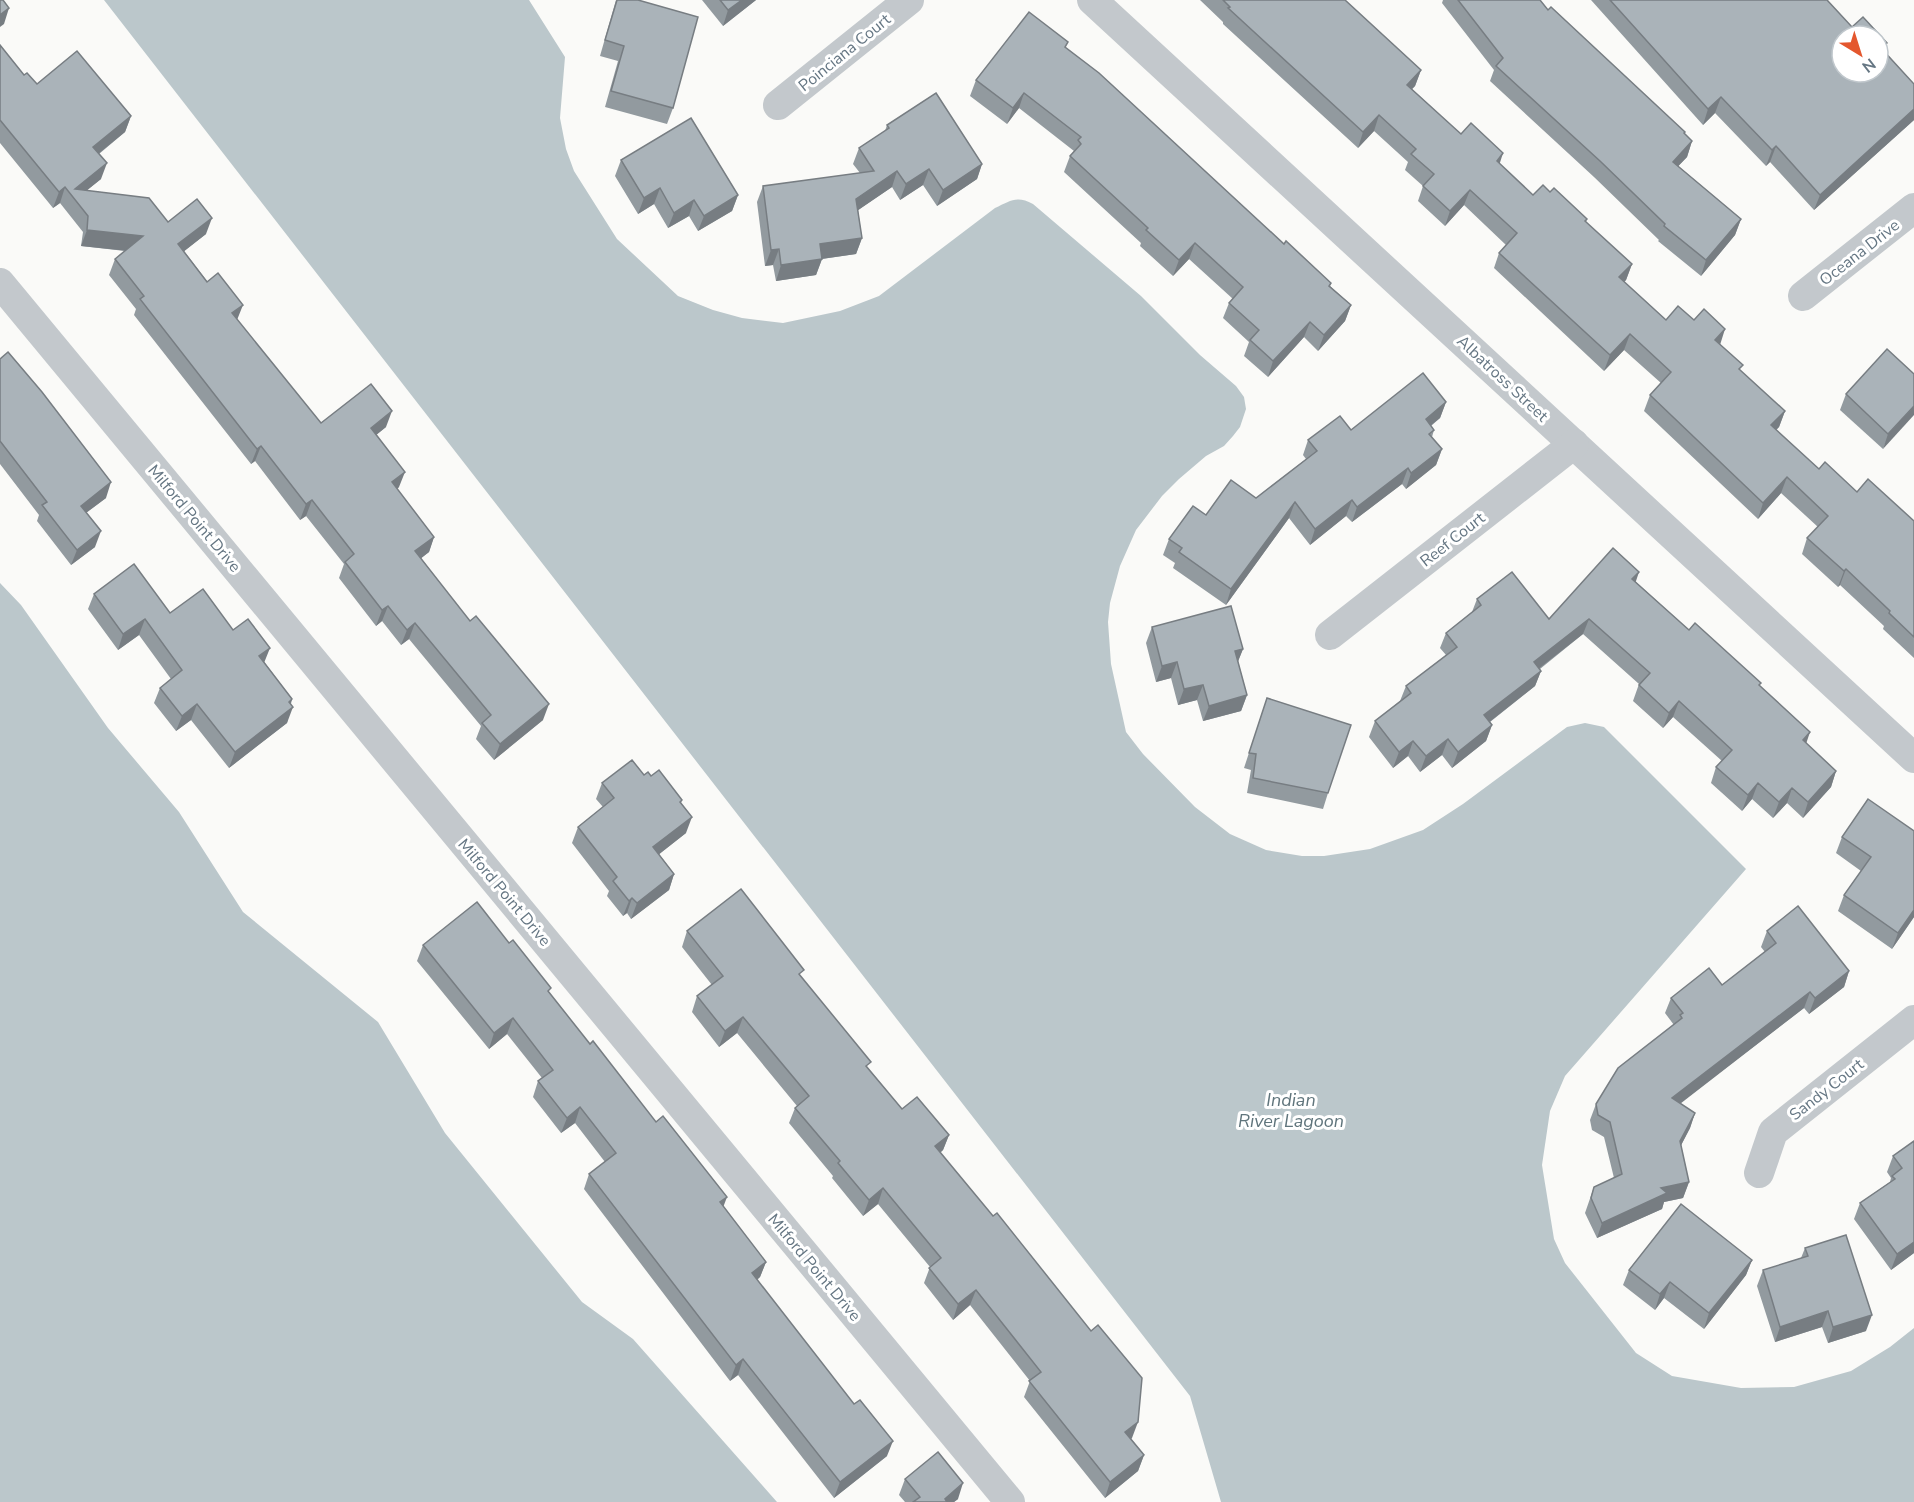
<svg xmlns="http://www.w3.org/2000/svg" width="1914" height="1502" font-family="'Nunito Sans',sans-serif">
<rect width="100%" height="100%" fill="#fafaf8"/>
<g fill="#bbc7cb">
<path d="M104,0h425l36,57 -5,61 6,31 8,22 43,68 61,57 35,14 29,8 41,5 57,-12 39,-15 116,-88c15,-7 22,-13 38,-4l108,92 59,59 36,31 8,11 2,12 -6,18 -7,9 -9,10 -18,10 -27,23 -17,17 -26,34 -16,36 -10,37 -2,19 3,42 15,68 17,22 52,53 35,27 36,16 36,6h22l46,-7 53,-19 40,-26 104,-77 18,-4 19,4 142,142 -181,207 -15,35 -8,54 12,74 11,24 71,90 36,23 69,12 53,-1 57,-16 39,-24 24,-19v174h-693l-31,-106z"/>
<path d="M0,583l21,22 87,123 71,84 64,100 135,110 67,111 137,169 51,37 144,163h-777z"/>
</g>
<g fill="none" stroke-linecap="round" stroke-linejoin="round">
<g stroke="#c3c8cc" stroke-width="30">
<path d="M1092,0l822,758"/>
<path d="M778,105l131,-105"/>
<path d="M0,283l1010,1219"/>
<path d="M1803,296l111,-88"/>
<path d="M1330,635l244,-191"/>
<path d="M1759,1173l14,-41 141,-112"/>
</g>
</g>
<g fill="#929a9f">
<path d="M616,0l57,108 -6,16 -62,-17 13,-46 -18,-5z"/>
<path d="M702,0h54l-33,26z"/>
<path d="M1200,0h145l76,70 -6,16 -3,3 49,45 39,30 33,31 17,-3 37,27 -1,3 46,42 -6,16 -2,2 42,38 54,24 21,27 44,40 -6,16 -3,3 43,39 38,23 57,29v137l-31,-29 1,-3 -44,-41 -2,2 -36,-33 5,-16 11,-11 -37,-34 -23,26 -114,-108 6,-16 11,-12 -37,-33 -20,21 -110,-103 5,-15 7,-8 -42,-40 -19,21 -27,-25 5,-15 -18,-16 3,-8 -34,-31 -16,17 -135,-124v-2z"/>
<path d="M1443,0h97l8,10 137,122 -1,1 8,8 -5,16 -9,9 63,53 -6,16 -34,41 -43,-35 1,-1 -65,-63 -104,-96 4,-11 -52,-67z"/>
<path d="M1591,0h236l25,27 32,24 30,33v36l-100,90 -44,-48 -4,4 -51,-53 -12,12z"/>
<path d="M0,45l24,30 13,9 94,32 -6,16 -26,22 2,25 -14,11 81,32 38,12 -22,17 53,69 84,103 65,4 -10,8 23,52 -2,2 37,48 -5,15 -8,6 122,162 -49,40 -18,-21 5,-13 -72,-87 -8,6 -19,-24 -6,5 -37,-48 5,-14 -38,-48 -6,4 -45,-59 -4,3 -117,-149 2,-6 -27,-34 6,-16 10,-8 -44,-5 2,-14 -23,-29 -7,5 -53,-65z"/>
<path d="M1066,48l218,196 47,39 -1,3 21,19 -6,16 -27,30 -14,-14 -36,40 -24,-21 5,-14 -26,-24 6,-15 4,-4 -44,-40 -16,17 -33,-30 1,-3 -77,-71 6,-16 4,-5 -55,-43 -12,16 -37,-28 6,-16z"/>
<path d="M887,125l95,39 -5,15 -40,27 -14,-21 -23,15 -8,-13 -34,23 4,28 -6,16 -34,5 -6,16 -40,6 -3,-16 -8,1 -8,-64 6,-16 97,-13 -7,-9 6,-16 26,-17z"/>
<path d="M621,160l117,35 -6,16 -34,20 -9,-15 -21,12 -14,-24 -16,10 -23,-38z"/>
<path d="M0,358l106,140 -20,15 9,34 -24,18 -34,-44 2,-6 -39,-51z"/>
<path d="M1914,374l-31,75 -43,-39 6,-16z"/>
<path d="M1446,402l-6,16 -9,8 3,4 -2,7 10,12 -6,16 -30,24 -4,-5 -50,38 -6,-6 -36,29 -21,-27 -63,87 -53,-37 2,-5 -12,-8 6,-16 37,-24 50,-17 50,-39 -3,-4 5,-15 43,-10z"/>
<path d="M1636,582l53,48 71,56 46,58 30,27 -5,16 -28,31 -16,-15 -14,15 -21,-19 -10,12 -31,-28 5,-16 6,-6 -49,-44 -10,11 -30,-27 6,-17 -56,-50 -43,35 1,2 -6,15 -45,36 2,3 -6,16 -34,27 -10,-13 -22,17 -12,-16 -15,12 -24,-31 6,-16 25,-20 6,-15 40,-31 -6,-7 6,-15 26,-21 5,-13 72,20z"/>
<path d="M94,594l76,19 63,17 32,33 27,36 -5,24 -58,45 -38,-48 -15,11 -22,-28 6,-15 11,-9 -32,-44 -21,15 -30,-41z"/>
<path d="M1152,627l91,22 -5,12 9,34 -6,16 -38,10 -6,-21 -19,5 -7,-27 -15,4 -10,-39z"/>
<path d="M1267,698l61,95 -5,16 -76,-16 4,-23 -7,-2z"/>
<path d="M644,775l7,1 31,24 -1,3 5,30 -27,21 15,20 -5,16 -38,29 -4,-6 -4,3 -16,-20 2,-5 -37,-48 6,-16 25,-20 -7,-8 6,-16z"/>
<path d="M1914,831v86l-22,32 -54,-38 6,-16 17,-24 -25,-18 6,-16z"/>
<path d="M687,931l114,46 68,92 33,40 47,26 -6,15 -3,3 192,285 -1,1 13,16 -6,16 -33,27 -81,-101 6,-16 -60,-76 -17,15 -29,-37 6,-16 -52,-63 -15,12 -31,-38 1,-2 -44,-53 6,-15 2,-2 -60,-73 -18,14 -27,-35 5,-16 15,-11 -30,-38z"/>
<path d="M1767,931l82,40 -5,16 -35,27 -5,-6 -124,95 15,10 -5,15 -9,17 8,37 -6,16 -19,4 -2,7 -65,29 -12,-25 9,-26 20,-9 -10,-41 -12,-7 -2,-10 6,-16 78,-79 -9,-12 6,-15 51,-13 43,-33 -4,-5z"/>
<path d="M509,943l81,101 133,163 43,55 -6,15 -3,3 130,176 -53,42 -96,-123 -8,6 -146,-192 5,-15 16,-12 -30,-39 -14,10 -28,-36 5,-16 4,-3 -35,-44 -18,15 -72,-88 6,-16z"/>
<path d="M1914,1141v112l-23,17 -37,-51 6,-16 30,-21 1,-4 -4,-6 6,-16z"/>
<path d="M1805,1248l61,83 -38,12 -6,-16 -47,15 -18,-56 6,-16 38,-12z"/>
<path d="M1752,1260l-6,15 -42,54 -40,-31 -9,12 -32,-25 6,-15z"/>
<path d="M905,1479l53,20 -4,3h-49l-6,-7z"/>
</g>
<g fill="#777d82">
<path d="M742,0h14l-33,26 5,-16z"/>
<path d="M9,8l-5,16 -4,3v-12z"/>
<path d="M1421,70l-6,16 -14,14 6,-15z"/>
<path d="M1024,93l-5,15 -12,16 6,-16z"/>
<path d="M1721,97l-6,16 -12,12 5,-16z"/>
<path d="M1914,109v11l-100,90 6,-15z"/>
<path d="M1379,115l-5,16 -16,17 5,-16z"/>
<path d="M131,116l-6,16 -38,31 6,-16z"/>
<path d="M1692,141l-5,16 -20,21 6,-16z"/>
<path d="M1776,146l-6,16 -4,4 6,-16z"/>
<path d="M1503,153l-5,16 -1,-8z"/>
<path d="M107,163l-6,16 -26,21v-11z"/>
<path d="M982,164l-5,15 -40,27 6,-16z"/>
<path d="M929,169l-6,16 -23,15 6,-16z"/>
<path d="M897,171l-5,16 -41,28 5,-16z"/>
<path d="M65,187l-5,16 -7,5 6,-16z"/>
<path d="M660,188l-6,16 -16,10 6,-16z"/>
<path d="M1470,190l-6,15 -19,21 5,-15z"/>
<path d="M738,195l-6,16 -34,20 6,-15z"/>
<path d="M694,200l-5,16 -21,12 6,-15z"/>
<path d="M212,218l-6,16 -33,26 5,-16z"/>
<path d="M1741,219l-6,16 -34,41 5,-16z"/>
<path d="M87,230l56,6 -5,16 -57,-6z"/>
<path d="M862,238l-6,16 -42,6 6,-16z"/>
<path d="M1195,243l-6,16 -16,17 6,-16z"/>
<path d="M779,249l-6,16 -8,1 6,-16z"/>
<path d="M822,259l-6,16 -40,6 5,-16z"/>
<path d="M1632,264l-6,16 -13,13 6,-16z"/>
<path d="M243,305l-6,15 -5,-7z"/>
<path d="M1351,305l-6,16 -27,30 6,-16z"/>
<path d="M1310,322l-6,15 -36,40 5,-16z"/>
<path d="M1725,329l-5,16 -5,-5z"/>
<path d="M1630,334l-6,16 -20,21 6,-16z"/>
<path d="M1446,402l-6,16 -20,16 6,-15z"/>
<path d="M1914,406v9l-31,34 5,-15z"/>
<path d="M392,411l-6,16 -21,17 6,-16z"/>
<path d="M1785,411l-6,16 -14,14 6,-16z"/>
<path d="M261,446l-6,15 -4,3 6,-15z"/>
<path d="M1442,449l-6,16 -30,24 5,-16z"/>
<path d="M1408,468l-6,16 -50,38 5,-15z"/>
<path d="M405,472l-6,15 -13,11 6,-16z"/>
<path d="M1787,477l-6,16 -23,26 5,-16z"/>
<path d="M111,482l-5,16 -31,23 6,-15z"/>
<path d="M312,500l-6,16 -6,4 6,-16z"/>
<path d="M1352,500l-6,16 -36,29 5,-16z"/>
<path d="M1295,502l-6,16 -63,87 5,-16z"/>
<path d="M101,531l-6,16 -24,18 6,-15z"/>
<path d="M434,537l-5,15 -19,15 5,-16z"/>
<path d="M1846,569l-6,16 -2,2 6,-16z"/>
<path d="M1639,572l-5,15 -2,-8z"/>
<path d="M388,606l-6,15 -6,5 6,-16z"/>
<path d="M145,619l-6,16 -21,15 5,-16z"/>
<path d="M1589,619l-6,15 -55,43 6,-15z"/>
<path d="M415,623l-6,16 -8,6 6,-15z"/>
<path d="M270,648l-6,15 -5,-7z"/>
<path d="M1243,649l-6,15 -2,-13z"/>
<path d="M1177,662l-6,16 -15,4 6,-16z"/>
<path d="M1541,671l-6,15 -57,45 6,-16z"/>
<path d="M1203,685l-6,15 -19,5 6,-16z"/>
<path d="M1247,695l-6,16 -38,10 6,-15z"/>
<path d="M292,699l-4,12 5,-4 -6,16 -58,45 6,-16z"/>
<path d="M1679,701l-6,16 -10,11 6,-15z"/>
<path d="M197,704l-6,16 -15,11 6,-15z"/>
<path d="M549,704l-6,16 -49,40 6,-16z"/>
<path d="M1492,725l-6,16 -34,27 6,-16z"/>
<path d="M1810,732l-5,15 -2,-7z"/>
<path d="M1448,739l-6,16 -22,17 6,-16z"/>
<path d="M1413,741l-5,15 -15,12 6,-16z"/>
<path d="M1836,771l-5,16 -28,31 5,-16z"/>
<path d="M1758,783l-6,16 -10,12 6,-16z"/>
<path d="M1792,788l-5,15 -14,15 6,-16z"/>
<path d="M692,817l-6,16 -38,30 5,-16z"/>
<path d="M674,874l-5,16 -38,29 6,-16z"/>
<path d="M632,898l-5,15 -4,3 6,-15z"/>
<path d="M1914,910v7l-22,32 6,-16z"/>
<path d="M1849,971l-5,16 -35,27 6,-16z"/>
<path d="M1810,992l-6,16 -137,106 5,-16z"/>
<path d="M743,1017l-6,16 -18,14 6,-16z"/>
<path d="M513,1018l-6,16 -18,15 5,-16z"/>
<path d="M580,1107l-5,16 -14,10 6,-15z"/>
<path d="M1695,1113l-5,15 -15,29 5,-16z"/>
<path d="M949,1135l-6,15 -14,12 6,-16z"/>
<path d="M1689,1182l-6,16 -19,4 -2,7 -65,29 5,-15 59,-35z"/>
<path d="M883,1188l-5,16 -15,12 6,-16z"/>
<path d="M727,1197l-6,16 -1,-11z"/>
<path d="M1914,1242v11l-23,17 6,-16z"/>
<path d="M1752,1260l-6,15 -42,54 5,-16z"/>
<path d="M766,1262l-6,15 -14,11 6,-15z"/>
<path d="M1670,1282l-6,16 -9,12 5,-16z"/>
<path d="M976,1290l-6,15 -17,15 5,-16z"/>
<path d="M1828,1311l-6,16 -47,15 5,-15z"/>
<path d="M1872,1315l-6,16 -38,12 5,-16z"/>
<path d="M743,1359l-5,16 -8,6 6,-16z"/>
<path d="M1138,1422l-6,16 -13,10 6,-16z"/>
<path d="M893,1441l-6,15 -53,42 6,-16z"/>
<path d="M1144,1455l-6,16 -33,27 5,-16z"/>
<path d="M963,1483l-5,16 -4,3h-10l1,-3z"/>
</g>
<g fill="#aab3b9" stroke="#777d82" stroke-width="1.5" fill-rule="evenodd">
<path d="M0,0h3l6,8 -9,7z"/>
<path d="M617,0h21l60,17 -25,91 -62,-17 13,-45 -19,-6z"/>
<path d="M720,0h22l-14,10z"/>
<path d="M1223,0h122l76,70 -14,15 54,49 10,-11 32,30 -6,8 36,34 10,-10 7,7 4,-4 33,31 -2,2 47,43 -13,13 47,43 12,-14 16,14 10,-11 21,20 -10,11 28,25 -4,4 46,42 -14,14 48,44 6,-7 32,30 11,-13 46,42v116l-25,-24 1,-2 -44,-42 -2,2 -37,-33 21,-22 -41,-39 -24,26 -113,-108 21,-23 -41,-38 -20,21 -111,-102 18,-20 -47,-43 -20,21 -27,-25 11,-12 -23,-20 5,-5 -37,-34 -16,17 -135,-124 2,-1z"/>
<path d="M1458,0h82l8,10 3,-3 134,125 -1,1 8,8 -19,21 68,57 -35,41 -42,-34 1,-2 -65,-63 -104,-95 7,-8z"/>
<path d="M1610,0h217l25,27 11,-10 24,26 -6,5 33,36v25l-94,86 -44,-49 -4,4 -51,-53 -13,12zM1842,36h36v36h-36z"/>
<path d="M1029,12l39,30 -3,5 34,26 185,171 2,-3 45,42 -2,3 22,19 -27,30 -14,-13 -37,39 -23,-21 9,-10 -30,-27 14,-16 -48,-44 -16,17 -33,-30 2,-2 -78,-72 11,-12 -3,-4 3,-3 -57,-44 -11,15 -37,-28z"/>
<path d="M0,45l24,30 3,-2 10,11 40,-33 54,65 -38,31 14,16 -32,26 74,9 19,24 29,-23 15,19 -34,26 29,38 11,-9 25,32 -11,8 89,110 50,-39 21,27 -21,17 34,44 -13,10 42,55 -19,14 55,70 6,-5 73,88 -49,40 -18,-21 9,-8 -76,-92 -8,7 -19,-24 -6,4 -37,-48 9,-8 -42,-54 -6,4 -45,-58 -4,3 -117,-150 4,-3 -29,-37 28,-23 -56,-6 1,-14 -23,-29 -6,5 -59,-72z"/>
<path d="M936,93l46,71 -39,26 -14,-21 -23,15 -9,-13 -41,28 6,39 -42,6 2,15 -41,6 -2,-16 -8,1 -8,-64 111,-15 -15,-23 30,-20 -2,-3z"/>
<path d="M691,118l47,77 -34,21 -10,-16 -20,13 -14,-25 -16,10 -23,-38z"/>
<path d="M1887,349l27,25v32l-26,28 -42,-40z"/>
<path d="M8,352l34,40 69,90 -30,24 20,25 -24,19 -35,-45 5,-3 -47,-61v-83v1z"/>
<path d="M1423,373l23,29 -20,17 8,11 -5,4 13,15 -31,24 -3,-5 -51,39 -5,-7 -37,29 -20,-27 -64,87 -52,-37 3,-4 -13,-9 24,-33 13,9 25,-35 25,18 61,-47 -9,-11 32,-24 11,14z"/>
<path d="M1613,548l26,24 -7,7 57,51 6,-7 66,60 -2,2 51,47 -7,8 33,31 -28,31 -16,-14 -13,14 -21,-19 -10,12 -32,-28 16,-17 -53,-49 -10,12 -30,-28 11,-12 -61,-54 -55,43 7,9 -57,44 8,10 -34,27 -10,-13 -22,17 -13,-15 -14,11 -24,-31 36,-28 -5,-7 51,-39 -11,-14 35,-28 -4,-6 35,-27 37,47z"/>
<path d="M134,564l36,49 33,-24 30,41 15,-11 22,29 -11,8 33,43 -3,3 4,5 -58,45 -38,-48 -15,12 -22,-28 22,-18 -37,-51 -22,15 -29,-40z"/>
<path d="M1231,606l12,43 -8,2 12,44 -38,11 -6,-21 -19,4 -7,-27 -15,4 -10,-39z"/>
<path d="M1267,698l84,27 -23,68 -75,-15 3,-24 -7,-1z"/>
<path d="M632,760l12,15 4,-3 3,4 8,-6 23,30 -2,2 12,15 -39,30 21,27 -37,29 -5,-5 -3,3 -16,-20 4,-4 -39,-50 36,-29 -12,-15z"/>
<path d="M1868,799l46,32v79l-16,23 -54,-38 27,-38 -29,-20z"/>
<path d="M741,889l63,81 -5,4 72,88 -5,4 36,43 15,-12 32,38 -14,11 58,70 4,-3 94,118 7,-6 44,53 -4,44 -13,10 19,23 -34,27 -81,-101 12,-9 -65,-82 -18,14 -29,-36 12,-10 -58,-70 -14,12 -31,-37 2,-2 -45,-53 14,-12 -66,-79 -18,14 -28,-35 26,-20 -36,-45z"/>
<path d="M477,902l32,41 4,-3 38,48 -3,3 42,53 3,-3 63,81 7,-6 64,81 -7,5 46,60 -14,11 102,131 6,-4 33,41 -53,41 -97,-123 -7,6 -147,-191 27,-21 -36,-46 -13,11 -29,-37 15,-11 -40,-52 -19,15 -71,-88z"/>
<path d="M1798,906l51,65 -34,27 -5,-6 -138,106 23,15 -15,28 9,41 -28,6 6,5 -65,30 -11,-25 3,-11 28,-13 -12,-52 -12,-7 -2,-11 22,-36 64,-50 -2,-3 3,-2 -12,-15 38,-30 13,17 54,-42 -9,-12z"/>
<path d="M1914,1141v101l-17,12 -37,-51 35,-24 -3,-3 10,-8 -9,-12z"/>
<path d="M1681,1204l71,56 -43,53 -39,-31 -10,12 -31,-24z"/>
<path d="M1846,1235l26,80 -39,12 -5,-16 -48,16 -17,-57 45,-14 -3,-8z"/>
<path d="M938,1452l25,31 -18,16 2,3h-34l7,-5 -15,-18z"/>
</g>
<g text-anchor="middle" stroke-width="6" stroke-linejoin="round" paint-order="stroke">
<g font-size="16" fill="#657683" stroke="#fff">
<text transform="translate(844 52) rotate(-39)" y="6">Poinciana Court</text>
<text transform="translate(1859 252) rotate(-38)" y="6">Oceana Drive</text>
<text transform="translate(1503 378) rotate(43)" y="6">Albatross Street</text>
<text transform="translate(195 518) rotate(50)" y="6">Milford Point Drive</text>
<text transform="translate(1452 539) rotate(-38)" y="6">Reef Court</text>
<text transform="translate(505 892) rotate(50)" y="6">Milford Point Drive</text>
<text transform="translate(1826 1089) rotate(-38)" y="6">Sandy Court</text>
<text transform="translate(815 1267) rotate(50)" y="6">Milford Point Drive</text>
</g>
<g font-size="18" font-style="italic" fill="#60757c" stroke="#fff">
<text x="1291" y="1106">Indian<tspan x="1291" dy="21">River Lagoon</tspan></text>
</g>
</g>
<g transform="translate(1860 54) rotate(142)"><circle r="28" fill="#ffffff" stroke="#c1c8cd" stroke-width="1.5"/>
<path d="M0-4.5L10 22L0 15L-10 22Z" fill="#e4572e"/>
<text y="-9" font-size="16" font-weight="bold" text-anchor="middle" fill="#657683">N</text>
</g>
</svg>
